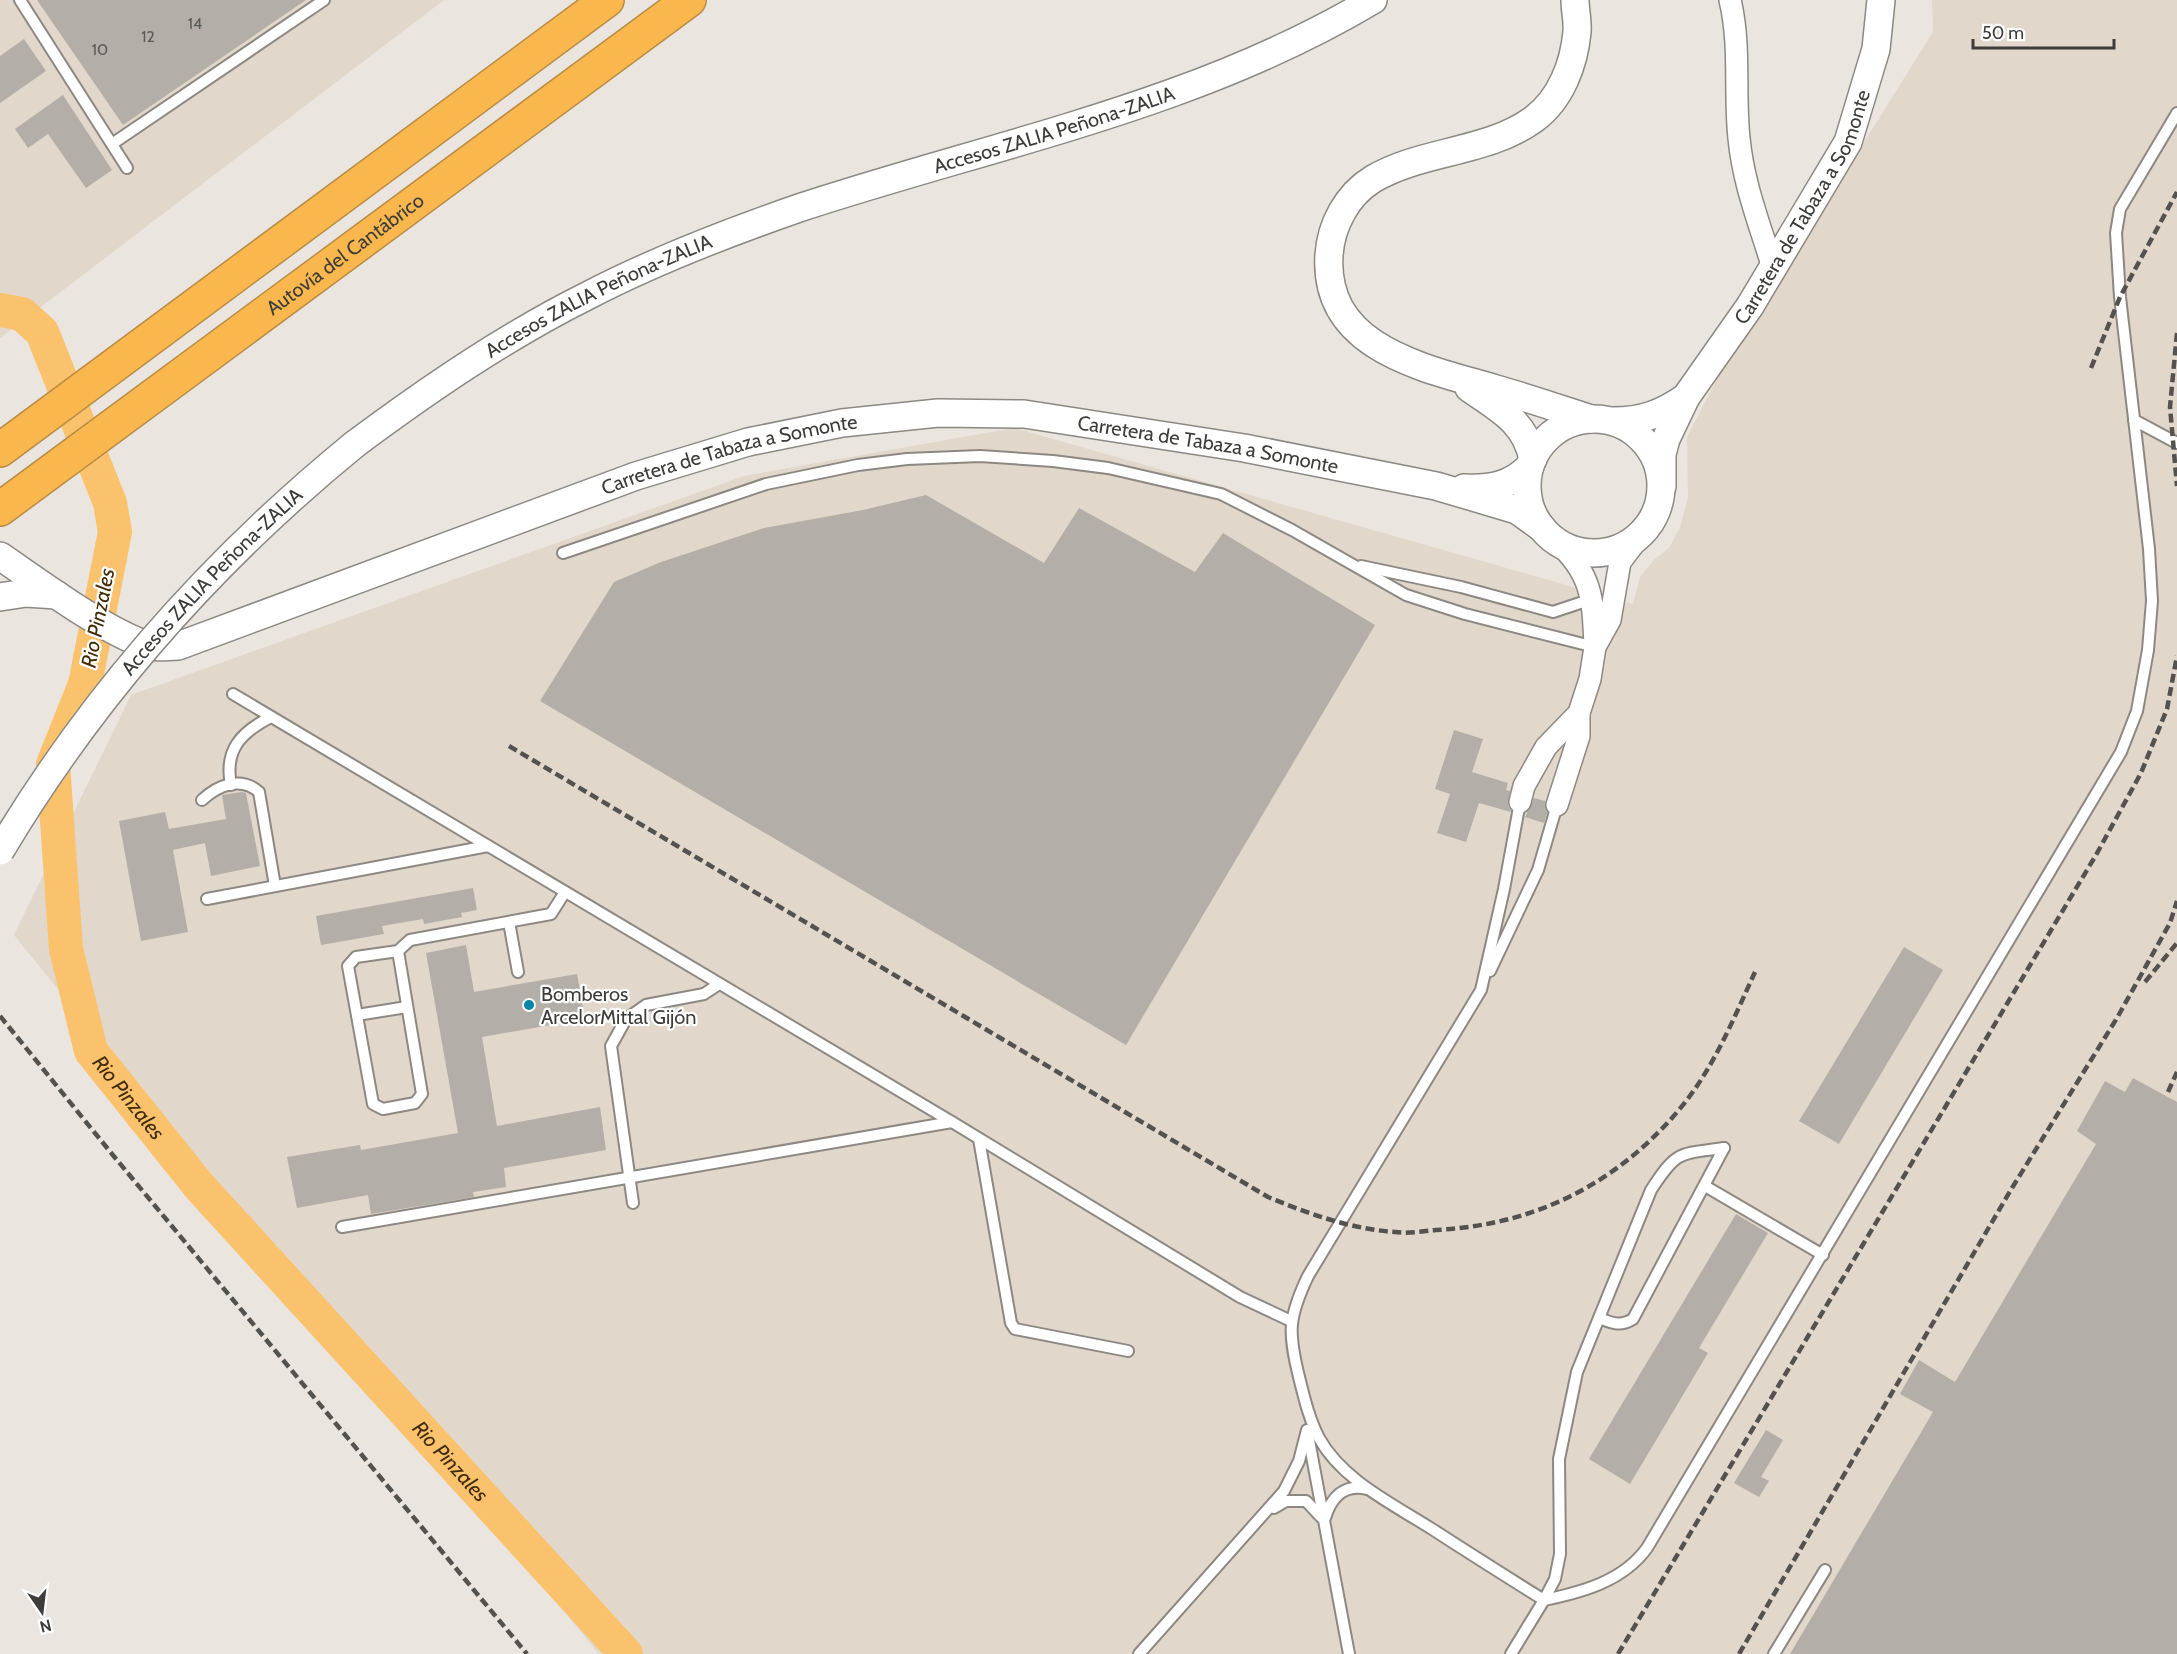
<svg xmlns="http://www.w3.org/2000/svg" width="2177" height="1654" font-family="Cabin,sans-serif">
<rect width="100%" height="100%" fill="#eae5de"/>
<g fill="#e1d7cb">
<path d="M0,0h444l-444,338z"/>
<path d="M1932,0h245v1654h-1578l-585,-719 117,-240 613,-219 270,-48 619,176 7,-27 14,-17 15,-12 11,-20 8,-31 -1,-60 34,-66 212,-339z"/>
</g>
<g fill="none" stroke-linecap="round" stroke-linejoin="round">
<path stroke="#fac26d" stroke-width="34" id="s1" d="M0,310l22,4 20,18 68,171 5,29 -30,152 -32,80 13,185 25,102 108,135 427,468"/>
</g>
<g fill="#b3afa8">
<path d="M37,0h269l-183,125z"/>
<path d="M24,39l22,32 -46,32v-47z"/>
<path d="M63,95l49,75 -26,18 -38,-54 -20,14 -13,-19z"/>
<path d="M926,495l118,68 35,-55 116,64 28,-39 152,92 -249,420 -586,-344 74,-119 47,-20 103,-34 99,-18z"/>
<path d="M1454,730l29,9 -11,33 36,11 -2,7 4,1 -2,14 3,7 -32,-9 -13,39 -29,-9 13,-39 -15,-5z"/>
<path d="M242,792l4,1 14,73 -49,10 -6,-33 -32,7 15,82 -47,9 -22,-120 46,-9 4,17 57,-10 -4,-24z"/>
<path d="M1534,798l11,3 2,12 -3,10 -19,-6z"/>
<path d="M473,888l4,22 -16,3 1,4 -38,7 -1,-5 -41,7 2,8 -63,11 -5,-29z"/>
<path d="M466,945l8,47 103,-18 8,45 -103,18 15,89 103,-19 6,43 -102,18 2,19 -33,5 1,5 -103,17 -3,-19 -71,13 -10,-51 73,-12 1,5 97,-17 -32,-180z"/>
<path d="M1904,947l39,23 -104,174 -40,-23z"/>
<path d="M2133,1078l44,24v552h-387l143,-242 -33,-18 19,-34 36,22 141,-238 -19,-13 28,-50 20,11z"/>
<path d="M1736,1214l32,19 -69,115 9,5 -78,131 -41,-25z"/>
<path d="M1766,1430l17,10 -22,37 8,4 -10,16 -25,-14z"/>
</g>
<g fill="none" stroke-linecap="round" stroke-linejoin="round">
<defs>
<g id="service">
<path d="M20,0l107,168"/>
<path d="M112,144l212,-144"/>
<path d="M2134,420l43,23"/>
<path d="M563,553l203,-69 92,-19 49,-6 73,-3 73,5 55,7 113,26 71,36 114,65 59,19 130,33"/>
<path d="M1361,566l100,21 92,25 39,-13"/>
<path d="M233,694l719,428 288,175 51,24"/>
<path d="M231,785c-7,-35 10,-53 40,-68"/>
<path d="M202,800c16,-15 39,-24 57,-8l16,94"/>
<path d="M207,899l281,-53"/>
<path d="M509,922l9,50"/>
<path d="M398,951l-42,6 -8,9 25,138 10,5 32,-6 7,-9 -24,-143 12,-11 141,-26 14,-22"/>
<path d="M1490,971l48,-101 19,-65"/>
<path d="M357,1015l50,-8"/>
<path d="M979,1139l32,184 4,6 113,22"/>
<path d="M1705,1186l118,69"/>
<path d="M633,1203l-22,-157 15,-27 20,-14 58,-11 15,-10"/>
<path d="M342,1227l610,-105"/>
<path d="M1599,1318c13,5 21,9 34,1l91,-171"/>
<path d="M1308,1435l41,219"/>
<path d="M1274,1508l12,-7h20l15,16"/>
<path d="M1325,1518c6,-20 19,-35 42,-29"/>
<path d="M1544,1600c39,-8 79,-19 103,-52l474,-796 16,-41 11,-61 4,-49 -3,-52 -29,-252 -4,-64 4,-24 57,-96"/>
<path d="M1544,1600l11,-21 5,-25 -1,-95 18,-87 74,-182c26,-40 28,-36 73,-42"/>
<path d="M1139,1654l145,-163 15,-30 8,-31"/>
<path d="M1511,1654l33,-54c-37,-23 -75,-47 -112,-71 -39,-25 -90,-49 -113,-91 -10,-19 -15,-41 -20,-61 -11,-45 -11,-59 9,-101l173,-286 23,-101 16,-87"/>
<path d="M1774,1654l51,-84"/>
</g>
<g id="minor">
<path d="M1730,0c11,46 4,92 9,138 4,45 21,87 34,130"/>
<path d="M1555,540c38,34 38,60 40,107l15,-27 10,-58 27,-35"/>
<path d="M1520,802l4,-16 22,-39 33,-34 11,-34 5,-32"/>
<path d="M1557,805l22,-69v-23"/>
</g>
<g id="tertiary">
<path d="M1575,0c0,10 3,22 2,32 -3,32 -16,67 -43,87 -46,34 -112,31 -161,60 -26,16 -42,46 -44,76 -6,95 97,113 167,134 32,9 64,20 95,30"/>
<path d="M1469,388c30,21 56,33 64,71"/>
<circle cx="1594" cy="486" r="67"/>
<path d="M1613,421c29,0 49,-7 73,-24"/>
<path id="s2" d="M355,444c74,-55 150,-107 232,-148 67,-35 140,-63 212,-88 194,-64 397,-102 574,-208"/>
<path id="s3" d="M1662,486v-32l4,-15 20,-42 64,-91 98,-164 28,-93 5,-49"/>
<path d="M1464,488c26,1 47,-2 66,-22"/>
<path id="s4" d="M0,556c41,28 96,69 141,87 12,5 24,4 37,3l458,-170 112,-34 94,-19 96,-10 86,1 220,34 192,38 81,24 25,18"/>
<path d="M0,597l26,-4 31,2"/>
</g>
<g id="motorway">
<path d="M0,450l607,-450"/>
<path id="s5" d="M0,509l689,-509"/>
</g>
</defs>
<use href="#service" stroke="#8d8882" stroke-width="14"/>
<use href="#minor" stroke="#8d8882" stroke-width="24"/>
<use href="#tertiary" stroke="#8d8882" stroke-width="30"/>
<use href="#motorway" stroke="#b88c46" stroke-width="36"/>
<use href="#service" stroke="#fff" stroke-width="10"/>
<use href="#minor" stroke="#fff" stroke-width="21"/>
<use href="#tertiary" stroke="#fff" stroke-width="27"/>
<use href="#motorway" stroke="#f9b74d" stroke-width="33"/>
<g stroke="#54524f" stroke-width="4.5" stroke-dasharray="9 4.5" stroke-linecap="butt">
<path d="M2177,333l-7,74 7,79"/>
<path d="M2091,368l29,-71 57,-105"/>
<path d="M509,746l759,451c41,17 83,32 127,35 14,2 28,-1 41,-2 98,-5 179,-45 242,-119 35,-41 55,-91 77,-139"/>
<path d="M2145,982l32,-39"/>
<path d="M0,1016l112,138 415,500"/>
<path d="M2168,1092l9,-20"/>
<path d="M1618,1654l478,-799 45,-82 26,-64 10,-53"/>
<path d="M1739,1654l273,-466 105,-170 53,-95 7,-22"/>
</g>
<defs>
<g id="tertiary-bridge">
<path id="s6" d="M0,851c93,-156 214,-292 355,-407"/>
</g>
</defs>
<use href="#tertiary-bridge" stroke="#8d8882" stroke-width="30" stroke-linecap="butt"/>
<use href="#tertiary-bridge" stroke="#fff" stroke-width="27"/>
</g>
<circle fill="#0a84a9" stroke="#fff" stroke-width="2" cx="529" cy="1005" r="6"/>
<g text-anchor="middle" stroke-width="4.5" stroke-linejoin="round" paint-order="stroke">
<g font-size="16" fill="#5b5a56">
<text x="195" y="29">14</text>
<text x="148" y="42">12</text>
<text x="100" y="55">10</text>
</g>
<g font-size="20" fill="#3e3d3a" stroke="#fff">
<text dy="7" stroke="none"><textPath href="#s2" startOffset="772">Accesos ZALIA Peñona-ZALIA</textPath></text>
<text dy="7" stroke="none"><textPath href="#s3" startOffset="318">Carretera de Tabaza a Somonte</textPath></text>
<text dy="7" stroke="none"><textPath href="#s5" startOffset="429">Autovía del Cantábrico</textPath></text>
<text dy="7" stroke="none"><textPath href="#s2" startOffset="286">Accesos ZALIA Peñona-ZALIA</textPath></text>
<text dy="7" stroke="none"><textPath href="#s4" startOffset="1274">Carretera de Tabaza a Somonte</textPath></text>
<text dy="7" stroke="none"><textPath href="#s4" startOffset="788">Carretera de Tabaza a Somonte</textPath></text>
<text dy="7" stroke="none"><textPath href="#s6" startOffset="344">Accesos ZALIA Peñona-ZALIA</textPath></text>
</g>
<g font-size="20" fill="#3e3d3a" stroke="#fff" text-anchor="start">
<text x="541" y="1001">Bomberos<tspan x="541" dy="23">ArcelorMittal Gijón</tspan></text>
</g>
<g font-size="21" font-style="italic" fill="#432c06" stroke="#fff">
<text transform="translate(98 618) rotate(-79)" y="7">Rio Pinzales</text>
<text dy="7" stroke="none"><textPath href="#s1" startOffset="854">Rio Pinzales</textPath></text>
<text dy="7" stroke="none"><textPath href="#s1" startOffset="1340">Rio Pinzales</textPath></text>
</g>
</g>
<g transform="translate(42 1612) rotate(166)" stroke="#ffffff" stroke-width="4.5" paint-order="stroke">
<path d="M0-4.5L10 22L0 15L-10 22Z" fill="#3e3d3a"/>
<text y="-9" font-size="16" font-weight="bold" text-anchor="middle" fill="#3e3d3a">N</text>
</g>
<path d="M1973 39v9h141v-9" fill="none" stroke="#3e3d3a" stroke-width="3"/>
<text x="1982" y="39" font-size="18" fill="#3e3d3a" stroke="#ffffff" stroke-width="4.5" paint-order="stroke">50 m</text>
</svg>
